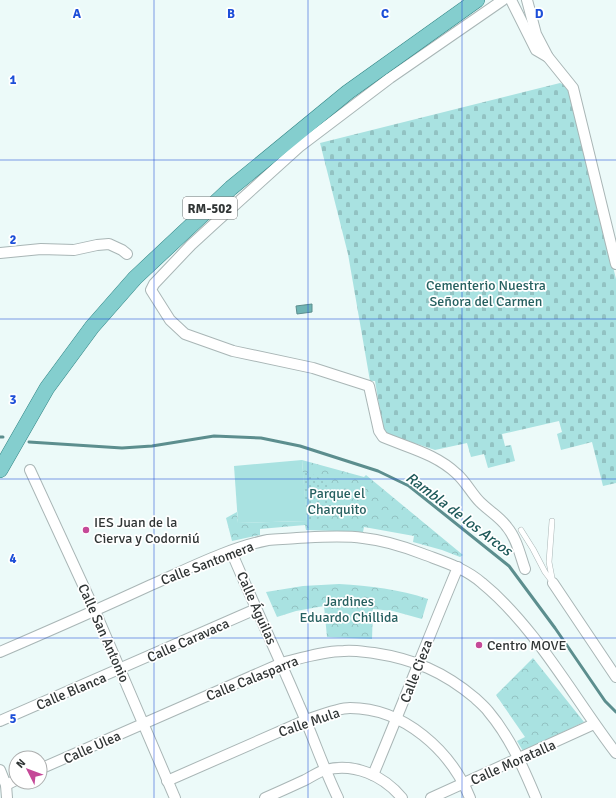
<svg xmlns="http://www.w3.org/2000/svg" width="616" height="798" font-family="Signika,sans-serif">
<defs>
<pattern id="forest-crowns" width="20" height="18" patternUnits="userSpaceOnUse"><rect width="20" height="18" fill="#a9e2e1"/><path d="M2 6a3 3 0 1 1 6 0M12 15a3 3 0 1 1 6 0" fill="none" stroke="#92c2c2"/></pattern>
<pattern id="cemetery-stones" width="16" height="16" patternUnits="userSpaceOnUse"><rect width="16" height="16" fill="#a9e2e1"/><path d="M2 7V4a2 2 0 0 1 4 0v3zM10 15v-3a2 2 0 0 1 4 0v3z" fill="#92c2c2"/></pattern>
<pattern id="garden-dots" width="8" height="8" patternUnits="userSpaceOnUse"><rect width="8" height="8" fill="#a9e2e1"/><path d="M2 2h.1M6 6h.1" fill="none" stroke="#92c2c2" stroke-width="1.8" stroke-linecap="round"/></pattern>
</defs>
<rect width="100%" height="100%" fill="#ecfaf9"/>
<path fill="#a9e2e1" d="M302,460l5,61 -69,2 -4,-57z"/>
<g fill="url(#forest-crowns)">
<path d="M302,460l62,17 2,-2 97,80 -3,2 -18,-7 -29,-8 1,-6 -50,-9 -1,5 -57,-2 -1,-5 -45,4v6l-28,6 -6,-23 11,-6 1,11 69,-2z"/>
<path d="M339,584c31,2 60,5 89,15l-6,20 -29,-8 -20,-2 -1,30 -45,-2 -3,-31 -28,5 -19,6 -11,-25 37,-6z"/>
<path d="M533,658l51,64 -61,29 -6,-10 8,-4 -29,-42z"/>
</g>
<path fill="url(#cemetery-stones)" d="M560,83l9,4 47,192v204l-13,3 -11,-44 -31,8 -4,-16 5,-2 -3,-11 -57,13 3,12 6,-1 4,16 -27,7 -4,-14 -13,3 -4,-14 -32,7 -48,-16 -4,-5 -8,-48h-5l-22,-127 -28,-111z"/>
<path fill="url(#garden-dots)" d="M303,472c14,1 24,12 32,22l-2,14 -16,11 -10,2z"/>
<path fill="#6fb4b4" stroke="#5c8e8e" d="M312,304v8l-15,2 -1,-8z"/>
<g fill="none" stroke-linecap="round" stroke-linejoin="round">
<g stroke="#5c8e8e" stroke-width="3">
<path d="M0,437h3"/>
<path d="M29,442l93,6 30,-2 62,-10 47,2 39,8 78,25 31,15 100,80 46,62 50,73 11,11"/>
</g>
<defs>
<g id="service">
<path d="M552,521l-3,41 4,21"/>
<path d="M521,530l12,19 12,23 6,8"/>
</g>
<g id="minor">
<path d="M503,0l-113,78 -91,69 -84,76 -24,22 -37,39 -3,6 19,30 15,14 48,17 80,17 56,18 10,45 4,6c26,11 53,17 74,37 9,8 15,20 23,28 9,9 20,15 27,25 10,12 13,28 18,42"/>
<path d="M511,0l25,50 12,7"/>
<path d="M527,0l9,34 12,23 25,31 43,176"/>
<path d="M0,253l41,-4 33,1 23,-5 12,-1 13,6 5,4"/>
<path d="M30,470l65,141 80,187"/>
<path d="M231,551c22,52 46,102 68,154 14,31 24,62 39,93"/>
<path d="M553,583l63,94"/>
<path d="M0,652c51,-22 101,-44 151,-67 37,-16 77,-37 117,-45 9,-1 19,-1 29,-2 21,-1 45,-3 66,0 19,2 42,9 60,16 21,8 42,14 59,29 53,43 92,115 134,170"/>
<path d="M0,721l256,-112"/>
<path d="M40,769l242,-106c20,-5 41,-12 62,-12 10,-1 20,1 30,2 40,6 70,19 101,45 4,4 9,8 13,13 22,26 35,56 48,87"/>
<path d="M0,770l6,15 1,13"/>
<path d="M373,775c29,-69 56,-139 85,-208"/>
<path d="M167,781l139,-61c12,-4 32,-12 44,-12 54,0 101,43 120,90"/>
<path d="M6,785l10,-5"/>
<path d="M265,798c14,-6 27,-12 40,-18 6,-3 13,-8 20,-10 29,-8 59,6 77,28"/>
<path d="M431,798l163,-74"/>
</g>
<path id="primary" d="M0,470l47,-82 45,-61 43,-49 96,-90 117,-96 129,-92"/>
</defs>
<use href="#service" stroke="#a9b6b6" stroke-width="6"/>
<use href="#minor" stroke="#a9b6b6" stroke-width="12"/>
<use href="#primary" stroke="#318484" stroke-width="16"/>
<use href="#service" stroke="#fff" stroke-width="5"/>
<use href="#minor" stroke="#fff" stroke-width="10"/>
<use href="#primary" stroke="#84cece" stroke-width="15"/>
</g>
<path fill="none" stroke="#1d4ed8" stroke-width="1" stroke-opacity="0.55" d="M154,0v798M308,0v798M462,0v798M0,160h616M0,319h616M0,479h616M0,638h616"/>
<g fill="#c54998" stroke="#fff" stroke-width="1.5">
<circle cx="86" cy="530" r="4"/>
<circle cx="479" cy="645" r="4"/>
</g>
<g text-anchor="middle" stroke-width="3.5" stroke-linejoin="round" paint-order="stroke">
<rect fill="#fff" stroke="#6e7272" stroke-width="1" x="183" y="197" width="54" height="22" rx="3"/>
<g font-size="13" font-weight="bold" fill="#303535">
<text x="210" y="213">RM-502</text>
</g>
<g font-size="14" fill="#266060" stroke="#fff">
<text x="486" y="290">Cementerio Nuestra<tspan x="486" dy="16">Señora del Carmen</tspan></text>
<text x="337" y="498">Parque el<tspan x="337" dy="16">Charquito</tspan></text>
<text x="349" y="606">Jardines<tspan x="349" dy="16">Eduardo Chillida</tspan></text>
</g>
<g font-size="14" fill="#303535" stroke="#fff" text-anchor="start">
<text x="94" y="527">IES Juan de la<tspan x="94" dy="16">Cierva y Codorniú</tspan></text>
<text x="487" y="650">Centro MOVE</text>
</g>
<g font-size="14" fill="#303535" stroke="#fff">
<text transform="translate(207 563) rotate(-21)" y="5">Calle Santomera</text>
<text transform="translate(257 608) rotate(66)" y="5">Calle Águilas</text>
<text transform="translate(104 633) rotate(66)" y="5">Calle San Antonio</text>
<text transform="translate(188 640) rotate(-24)" y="5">Calle Caravaca</text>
<text transform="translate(416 671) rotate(-69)" y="5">Calle Cieza</text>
<text transform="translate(252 678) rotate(-22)" y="5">Calle Calasparra</text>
<text transform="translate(71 691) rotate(-23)" y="5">Calle Blanca</text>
<text transform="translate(309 722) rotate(-19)" y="5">Calle Mula</text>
<text transform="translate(92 747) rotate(-24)" y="5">Calle Ulea</text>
<text transform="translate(513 762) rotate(-24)" y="5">Calle Moratalla</text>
</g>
<g font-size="15" font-style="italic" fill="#1e5959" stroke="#fff">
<text transform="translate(459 514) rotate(37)" y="5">Rambla de los Arcos</text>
</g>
</g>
<g font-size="13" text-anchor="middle" font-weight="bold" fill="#1d4ed8" stroke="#fff" stroke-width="3.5" stroke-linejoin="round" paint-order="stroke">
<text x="77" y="18">A</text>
<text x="231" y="18">B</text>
<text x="385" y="18">C</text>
<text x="539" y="18">D</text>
<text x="13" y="84">1</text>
<text x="13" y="244">2</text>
<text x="13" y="404">3</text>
<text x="13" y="563">4</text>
<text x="13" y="723">5</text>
</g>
<g transform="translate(28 770) rotate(312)"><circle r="19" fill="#ffffff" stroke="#acaeae"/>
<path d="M0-3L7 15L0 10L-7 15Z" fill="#c54998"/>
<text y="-6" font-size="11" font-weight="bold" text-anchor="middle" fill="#303535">N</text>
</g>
</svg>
